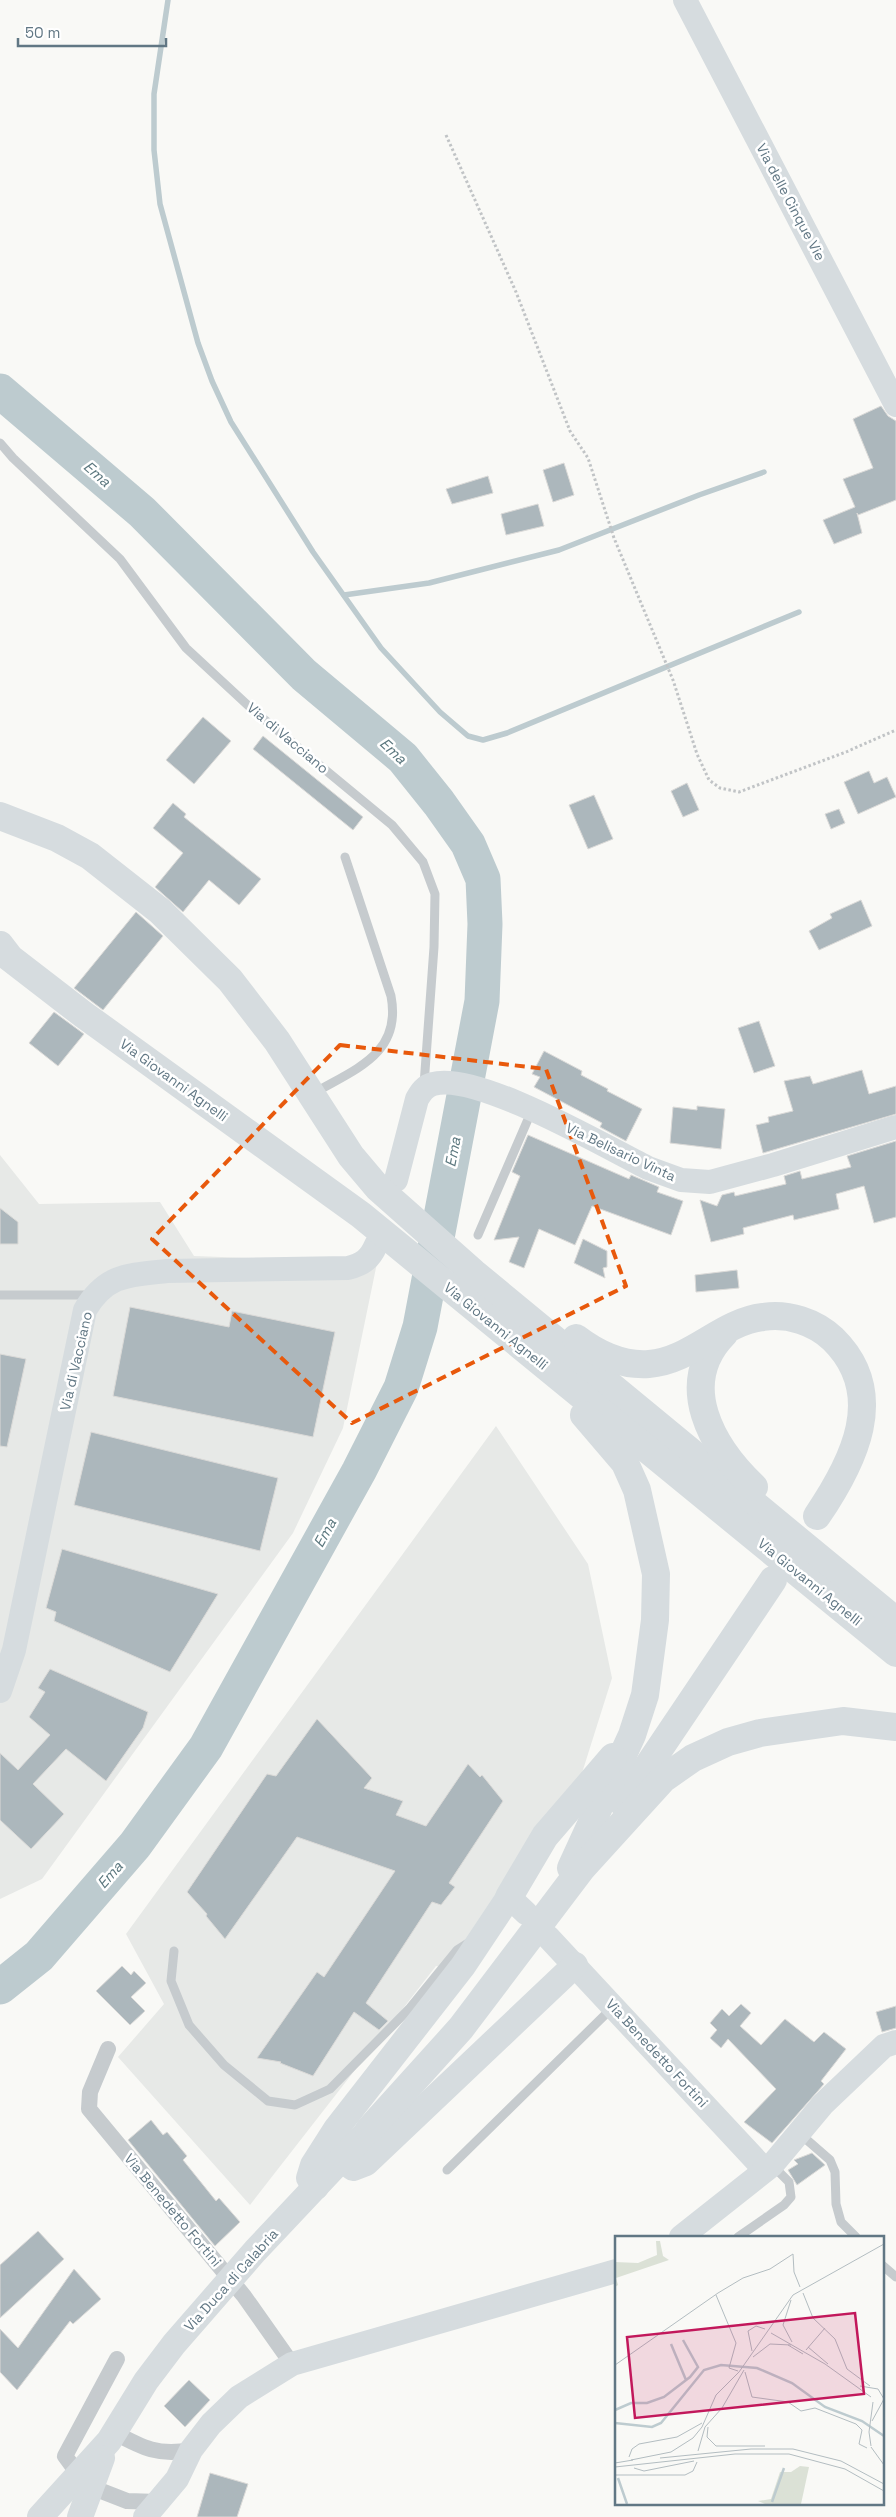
<svg xmlns="http://www.w3.org/2000/svg" width="896" height="2517" font-family="'Space Grotesk',sans-serif">
<rect width="100%" height="100%" fill="#f9f9f6"/>
<g fill="#e7e9e7">
<path d="M0,1155l39,49 121,-2 34,54 183,7 -34,165 -50,105 -251,346 -42,20z"/>
<path d="M496,1426l92,138 24,114 -30,95 -115,198 -31,-5 -186,239 -132,-148 46,-53 -38,-70z"/>
</g>
<g fill="none" stroke-linecap="round" stroke-linejoin="round">
<g stroke="#bdcbcf" stroke-width="5.5">
<path d="M168,0l-14,94v56l6,54 38,139 14,38 19,41 82,130 68,96 59,64 28,24 15,4 24,-7 292,-121"/>
<path d="M344,595l85,-12 130,-33 140,-55 65,-23"/>
</g>
<path stroke="#bdcbcf" stroke-width="35" d="M0,391l142,121 162,163 99,83 36,45 29,41 15,35 2,45 -3,77 -62,326 -19,61 -42,83 -153,276 -71,98 -96,111 -39,31"/>
</g>
<g fill="#acb7bc" stroke="#dbdad8">
<path d="M881,406l7,10 8,5v79l-38,15 -1,-2 5,20 -28,11 -11,-24 32,-13 -12,-28 30,-11 -20,-49z"/>
<path d="M564,463l10,32 -21,7 -10,-32z"/>
<path d="M488,476l5,17 -41,11 -6,-15z"/>
<path d="M538,504l6,22 -38,9 -5,-21z"/>
<path d="M203,717l28,24 -37,43 -28,-24z"/>
<path d="M263,736l100,81 -10,13 -100,-81z"/>
<path d="M869,771l5,12 13,-6 9,20 -38,17 -14,-32z"/>
<path d="M687,783l12,27 -16,7 -12,-26z"/>
<path d="M594,795l19,44 -25,10 -19,-44z"/>
<path d="M173,803l13,11 -2,3 77,62 -22,26 -30,-25 -26,32 -28,-25 28,-34 -30,-25z"/>
<path d="M839,809l6,14 -14,6 -6,-15z"/>
<path d="M861,900l11,26 -53,24 -10,-19 23,-13 -2,-4z"/>
<path d="M136,912l27,24 -60,74 -29,-22z"/>
<path d="M54,1012l30,22 -26,32 -29,-23z"/>
<path d="M759,1021l16,45 -21,7 -16,-45z"/>
<path d="M544,1051l38,20 -1,4 27,14 -1,2 35,18 -16,32 -26,-14 2,-4 -68,-36 6,-10 -8,-3z"/>
<path d="M862,1070l7,24 27,-8v28l-133,39 -7,-28 13,-3 -1,-5 25,-6 -9,-30 26,-5 3,8z"/>
<path d="M697,1106l28,3 -4,40 -51,-6 3,-36 24,3z"/>
<path d="M528,1135l101,44 2,-4 28,12 -2,5 26,9 -12,34 -79,-29 -17,39 -36,-16 -15,39 -15,-6 10,-25 -25,3 26,-64 -8,-4z"/>
<path d="M896,1141v76l-22,6 -10,-37 -28,8 3,15 -45,11 -1,-5 -50,13 1,6 -33,8 -11,-42 17,6 5,-11 12,-3 1,4 51,-12 -2,-8 16,-5 2,8 49,-12 -4,-11z"/>
<path d="M0,1208l18,14v22h-18z"/>
<path d="M583,1239l24,12v16l-4,1 2,10 -31,-15z"/>
<path d="M737,1270l2,18 -43,4 -1,-17z"/>
<path d="M130,1307l99,20 3,-16 103,21 -22,105 -200,-41z"/>
<path d="M0,1354l26,5 -19,88 -7,-1z"/>
<path d="M91,1432l187,46 -18,73 -186,-46z"/>
<path d="M62,1549l156,45 -48,78 -116,-51 2,-9 -10,-4z"/>
<path d="M50,1669l98,43 -5,16 -37,53 -40,-32 -33,35 31,30 -33,35 -31,-29v-67l18,17 32,-35 -21,-18 16,-25 -7,-4z"/>
<path d="M317,1719l55,59 -8,10 39,13 -7,14 30,11 42,-62 12,13 2,-2 21,26 -54,82 6,4 -14,18 -9,-3 -66,101 22,18 -9,9 -25,-18 -41,64 -33,-13 1,-1 -24,-4 60,-86 7,5 71,-106 -98,-34 -72,102 -19,-23 1,-2 -20,-22 80,-118 9,2z"/>
<path d="M122,1966l9,9 3,-4 12,12 -15,14 14,14 -15,14 -34,-34z"/>
<path d="M741,2004l10,9 -11,13 21,19 24,-26 29,23 10,-10 22,17 -25,32 3,3 -52,59 -28,-21 32,-33 -48,-50 -7,9 -11,-10 7,-8 -7,-7 12,-14 7,7z"/>
<path d="M896,2006v22l-14,4 -6,-20z"/>
<path d="M151,2120l12,15 4,-3 20,24 -4,4 33,41 3,-3 21,24 -25,24 -87,-106z"/>
<path d="M812,2153l13,12 -28,20 -9,-15 10,-6 -4,-4z"/>
<path d="M38,2231l26,28 -64,59v-53z"/>
<path d="M74,2269l27,30 -28,25 -3,-3 -53,69 -17,-18v-43l18,19z"/>
<path d="M189,2380l21,20 -25,27 -21,-21z"/>
<path d="M210,2473l38,11 -11,33h-40z"/>
</g>
<g fill="none" stroke-linecap="round" stroke-linejoin="round">
<path stroke="#c1c4c6" stroke-width="3" stroke-dasharray="2.5 2.5" stroke-linecap="butt" d="M446,135l70,157 54,139 18,27 26,80 59,142 24,74 12,26 11,8 19,4 107,-40 50,-22"/>
<g stroke="#c6cbce" stroke-width="9">
<path d="M0,443l13,15 107,101 66,89 68,63 138,114 31,37 12,32 -1,53 -10,138"/>
<path d="M314,1093c41,-24 88,-39 77,-97l-46,-139"/>
<path d="M478,1235l54,-125"/>
<path d="M0,1295h91"/>
<path d="M174,1951l-3,30 18,44 35,40 44,36 27,4 35,-16 79,-80 48,-59 11,-7"/>
<path d="M799,2133l31,27 5,12 1,32 5,18 15,15"/>
<path d="M447,2170l166,-163"/>
<path d="M738,2237l46,-32 7,-8 -2,-15 -17,-17"/>
<path d="M882,2265l14,12"/>
</g>
<g stroke="#c6cbce" stroke-width="16">
<path d="M108,2049l-18,43 -1,17 155,187 48,68"/>
<path d="M115,2433c28,15 43,23 76,17"/>
<path d="M79,2475l-14,-19 52,-97"/>
<path d="M91,2487l36,14 31,1 -2,5"/>
</g>
<g stroke="#d6dcdf" stroke-width="24">
<path d="M685,0l211,405"/>
<path d="M396,1180l21,-81c4,-7 8,-13 16,-15 43,-13 173,63 215,84l33,12 29,2 63,-17 123,-38"/>
<path d="M0,1691l14,-41 71,-340c21,-36 44,-35 82,-39l181,-3c15,-4 22,-9 28,-23"/>
<path d="M509,1897l17,16"/>
<path d="M548,1937l217,233"/>
<path d="M681,2237l91,-72 51,-61 61,-58 12,-4"/>
<path d="M145,2517l32,-38 14,-29 20,-26 28,-27 53,-33 324,-93"/>
</g>
<g stroke="#d6dcdf" stroke-width="26">
<path d="M342,2159l11,9 13,-5 209,-198"/>
<path d="M316,2187l-7,-9 4,-13 23,-36 127,-163 46,-69"/>
<path d="M40,2517l69,-76 37,-60 28,-37 81,-93 114,-121"/>
<path d="M80,2517l22,-59"/>
</g>
<g stroke="#d6dcdf" stroke-width="28">
<path d="M0,816l57,22 33,18 70,55 70,69 47,61 74,115 27,32 96,85 422,348"/>
<path d="M0,945l10,13 74,57 277,200 535,438"/>
<path d="M724,1334c-49,50 -12,113 30,153"/>
<path d="M576,1338c21,16 45,28 73,26 42,-3 72,-42 114,-47 25,-4 52,5 70,22 56,55 20,124 -16,177"/>
<path d="M623,1803l150,-223"/>
<path d="M571,1868l61,-133 13,-40 10,-75 1,-46 -19,-84 -12,-27 -41,-48"/>
<path d="M509,1897l36,-61 68,-79"/>
<path d="M369,2130l92,-102 121,-160 81,-89 30,-21 35,-16 32,-9 83,-12 53,6"/>
</g>
</g>
<path fill="none" stroke="#e8590c" stroke-width="4" stroke-dasharray="10 6" stroke-linejoin="round" d="M340,1045l206,24 80,217 -274,137 -200,-184z"/>
<g text-anchor="middle" stroke-width="5" stroke-linejoin="round" paint-order="stroke">
<g font-size="14" fill="#617784" stroke="#fff">
<text transform="translate(791 202) rotate(62)" y="5">Via delle Cinque Vie</text>
<text transform="translate(288 738) rotate(40)" y="5">Via di Vacciano</text>
<text transform="translate(174 1080) rotate(36)" y="5">Via Giovanni Agnelli</text>
<text transform="translate(621 1152) rotate(25)" y="5">Via Belisario Vinta</text>
<text transform="translate(496 1326) rotate(39)" y="5">Via Giovanni Agnelli</text>
<text transform="translate(76 1361) rotate(-77)" y="5">Via di Vacciano</text>
<text transform="translate(810 1582) rotate(39)" y="5">Via Giovanni Agnelli</text>
<text transform="translate(657 2053) rotate(47)" y="5">Via Benedetto Fortini</text>
<text transform="translate(173 2210) rotate(50)" y="5">Via Benedetto Fortini</text>
<text transform="translate(231 2280) rotate(-48)" y="5">Via Duca di Calabria</text>
</g>
<g font-size="15" font-style="italic" fill="#5b777e" stroke="#fff">
<text transform="translate(97 474) rotate(41)" y="5">Ema</text>
<text transform="translate(393 751) rotate(43)" y="5">Ema</text>
<text transform="translate(453 1152) rotate(-79)" y="5">Ema</text>
<text transform="translate(325 1533) rotate(-61)" y="5">Ema</text>
<text transform="translate(110 1875) rotate(-49)" y="5">Ema</text>
</g>
</g>
<g transform="translate(615 2236)">
<rect width="269" height="269" fill="#f9f9f6"/>
<path d="M41,5h4l3,15 6,4 -53,18 2,7 -3,2v-25l23,1 19,-8zM185,230l9,1 -8,37h-36l-7,-3 13,-2 9,-27h11z" fill="#dbe1d6"/>
<path fill="none" stroke="#bdcbcf" stroke-width="2.5" d="M56,108l15,36M0,174l16,-7h16l17,-6 26,-20 8,-10 -15,-27M0,187l37,4 9,-4 43,-53 17,-5 36,3 35,15 33,24 37,14 22,15M3,242l9,26M157,266l12,-34"/>
<path fill="none" stroke="#b3bdc1" stroke-width="1" d="M178,18l1,18 6,15M188,57l10,25 22,21 12,30 23,17M101,59l20,48 -7,25 9,3M176,64l-8,25 9,17M156,97l54,31M173,109l15,9M193,111l20,17M191,114l19,-22M137,115l-4,-20 8,-5 9,3M138,121l17,-13 21,1M210,128l46,33M0,129l103,-72 25,-15 27,-9 23,-15M130,136l7,25 36,5 13,9 14,-3 41,16 6,6 -3,14 8,4M245,150l18,3 6,10M257,185l12,-22M93,191l-1,10 9,9h49M256,210l-2,-14 4,-30M256,211l13,18M83,215l7,-24 17,-19 22,-38M14,221l3,-8 7,-5 38,-7 25,-14M45,222l91,-9h42l48,12 43,23M16,224l40,-8 22,-14 9,-11 14,-32 23,-23 54,-77 91,-51M0,227l18,-3M0,231l120,-13h54l56,15 39,22M19,232l10,3 50,-10M0,239h70l8,-4 4,-9"/>
<path fill="#c2185b" fill-opacity="0.15" stroke="#c2185b" stroke-width="2.5" d="M240,77l9,81 -229,24 -8,-81z"/>
<rect width="269" height="269" fill="none" stroke="#617784" stroke-width="2.5"/>
</g>
<path d="M18 38v8h148v-8" fill="none" stroke="#617784" stroke-width="2.5"/>
<text x="25" y="38" font-size="15" fill="#617784" stroke="#ffffff" stroke-width="4" paint-order="stroke">50 m</text>
</svg>
